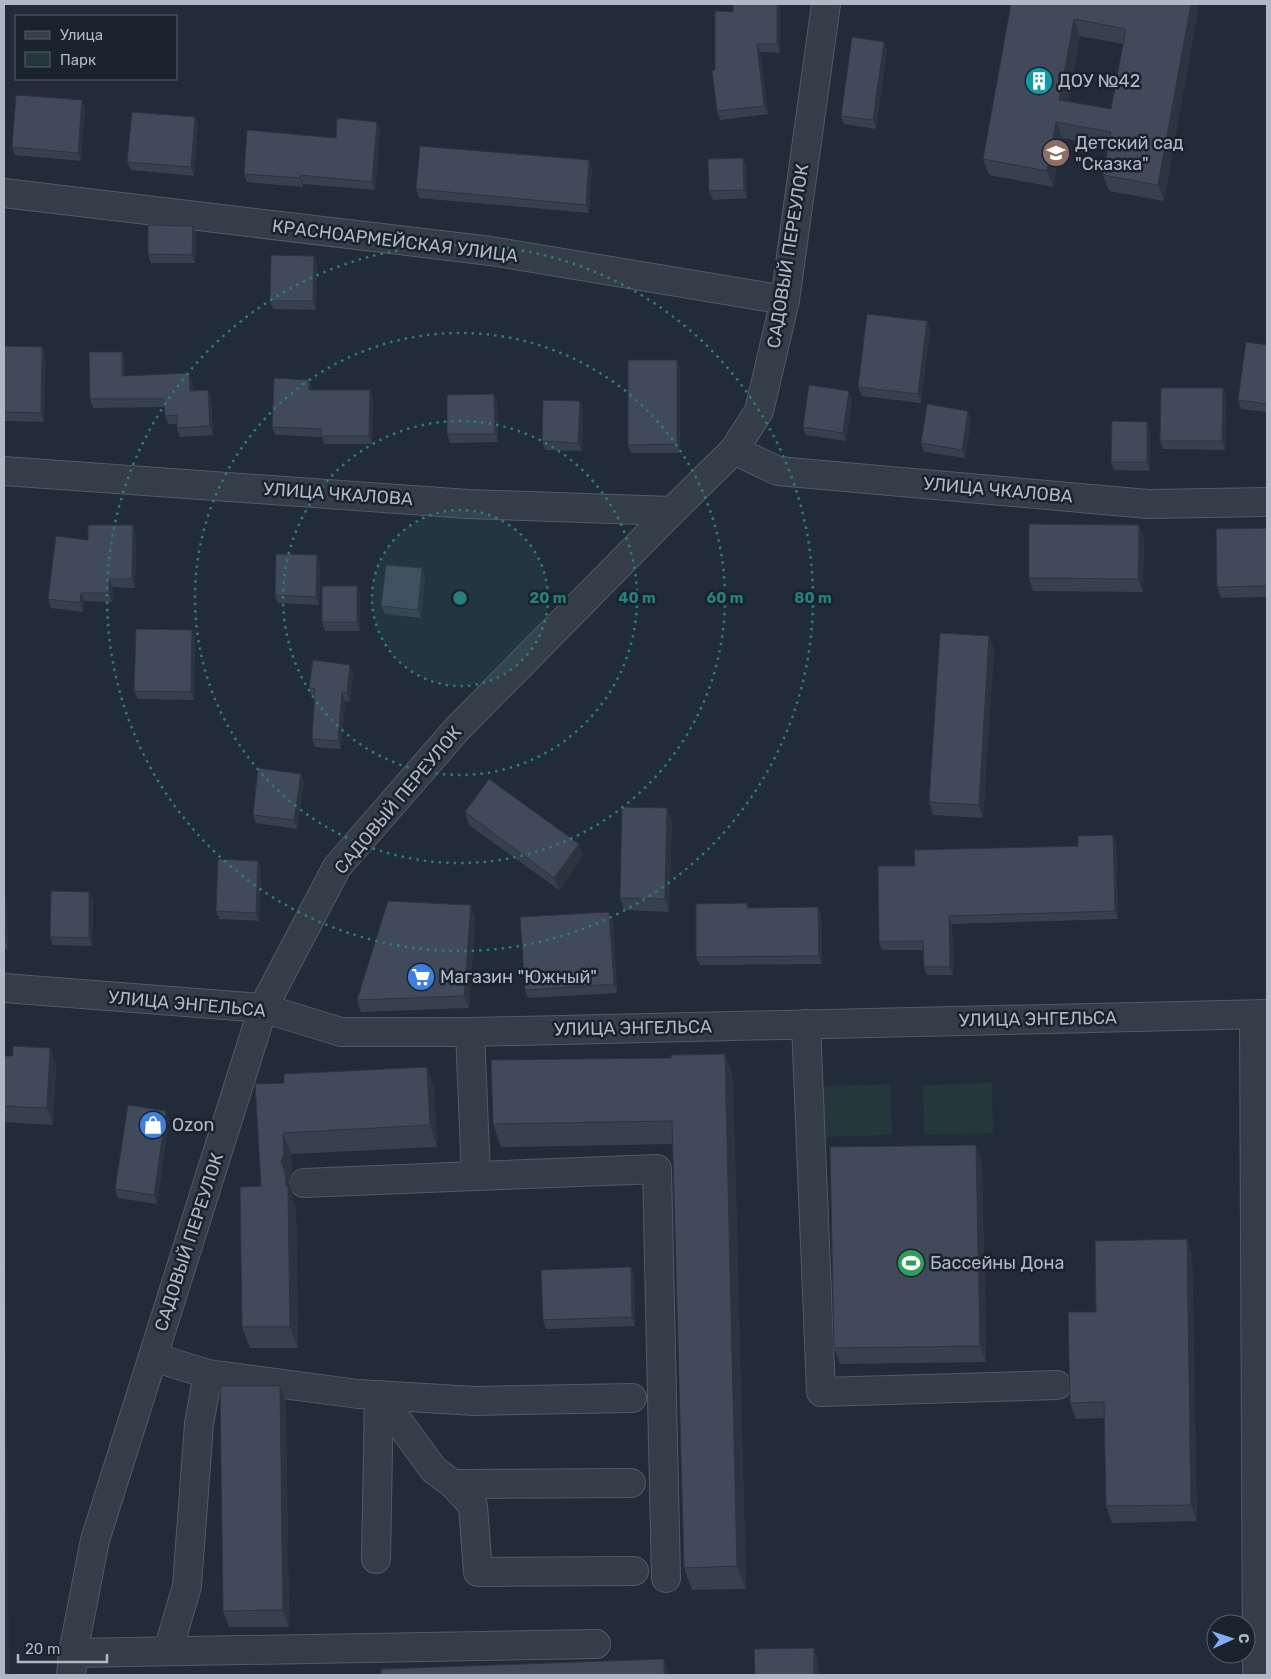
<svg xmlns="http://www.w3.org/2000/svg" width="1271" height="1679" font-family="Rubik,sans-serif">
<rect width="100%" height="100%" fill="#212b39"/>
<g fill="#24383b">
<path d="M992,1083l1,50 -69,2 -1,-50z"/>
<path d="M891,1084l1,51 -69,2 -2,-51z"/>
</g>
<g fill="none" stroke-linecap="round" stroke-linejoin="round">
<defs>
<g id="minor">
<path d="M4,193l487,58 294,49"/>
<path d="M734,450l44,21 370,33 119,-2"/>
<path d="M4,471l464,33 204,7"/>
<path d="M4,988l259,20 78,24h129l797,-18"/>
<path d="M1254,1015l3,660"/>
<path d="M806,1024l15,368 236,-7"/>
<path d="M470,1032l6,144 181,-7 9,409"/>
<path d="M304,1183l172,-7"/>
<path d="M153,1357l55,17 150,20 117,7 157,-3"/>
<path d="M453,1484l20,22 5,66 156,-1"/>
<path d="M376,1559l3,-164 55,75 19,14 178,-1"/>
<path d="M168,1651l19,-65 12,-162 9,-50"/>
<path d="M73,1653l523,-9"/>
<path d="M71,1675l2,-22 22,-113 168,-532 74,-141 120,-138 215,-218 62,-61 25,-39 26,-111 41,-296"/>
</g>
</defs>
<use href="#minor" stroke="#535a67" stroke-width="30"/>
<use href="#minor" stroke="#353d49" stroke-width="28"/>
</g>
<g fill="#37404e" fill-rule="evenodd">
<path d="M780,4v49l-20,-1 8,62 -48,6 -3,-9 16,-99z"/>
<path d="M1011,4h188l-35,197 -55,-10 -6,-16 5,-29 -46,-8 -9,49 -64,-12 -6,-16zM1080,36l43,8 -12,65 -43,-8z"/>
<path d="M884,42l3,8 -11,79 -32,-5 -3,-8z"/>
<path d="M85,109l-4,52 -66,-6 -3,-8z"/>
<path d="M195,117l3,8 -4,51 -63,-6 -4,-8z"/>
<path d="M380,130l-5,60 -72,-6v3l-56,-5 -3,-8 92,-36z"/>
<path d="M743,158l3,9 1,31 -34,2 -4,-9z"/>
<path d="M592,168l-3,45 -170,-15 -3,-9z"/>
<path d="M196,234l-1,29h-44l-3,-9z"/>
<path d="M317,265l-1,45 -43,-1 -3,-8z"/>
<path d="M927,321l3,9 -9,73 -59,-7 -4,-9z"/>
<path d="M1267,345v67l-26,-3 -3,-9z"/>
<path d="M4,346l38,1 3,9 -1,66 -40,-1z"/>
<path d="M122,352l3,8v16l64,-3 3,8 1,9 18,8 2,37 -33,2 -3,-9v-4h-9l-3,-8 -1,-9 -71,1 -3,-9z"/>
<path d="M677,360l3,9v84h-49l-3,-8z"/>
<path d="M312,388v2l61,9 -1,45h-48l-2,-7 -47,-2 -3,-8z"/>
<path d="M1223,388l3,8 -1,54 -62,-1 -3,-8z"/>
<path d="M494,394l3,8 1,40 -48,1 -3,-9z"/>
<path d="M852,399l-6,42 -40,-6 -3,-8z"/>
<path d="M580,401l3,9 -1,41 -37,-1 -3,-9z"/>
<path d="M971,419l-6,39 -41,-6 -3,-9z"/>
<path d="M1147,422l3,8v41l-36,-1 -3,-8z"/>
<path d="M1267,528v69l-46,1 -4,-11z"/>
<path d="M136,534l-1,54 -22,-1 -1,15 -28,-1 -1,11 -32,-4 -3,-9 40,-59z"/>
<path d="M1144,537l-1,55 -110,-1 -4,-13z"/>
<path d="M320,564l-1,41 -41,-2 -3,-8z"/>
<path d="M425,577l-4,41 -36,-4 -4,-8z"/>
<path d="M357,586l3,8v37h-35l-3,-9z"/>
<path d="M195,639l-1,61 -56,-1 -4,-8z"/>
<path d="M994,649l-11,169 -50,-3 -4,-13z"/>
<path d="M353,673l-3,29 -5,-1 -4,48 -26,-2 -3,-8 3,-42h-3l-3,-9z"/>
<path d="M301,774l3,9 -7,46 -41,-6 -3,-8z"/>
<path d="M465,812l114,32 4,12 -24,34 -90,-65z"/>
<path d="M672,821l-3,91 -45,-2 -4,-12z"/>
<path d="M1116,844l2,75 -166,5 1,51h-26l-3,-8v-17h-42l-3,-8 36,-76 163,-20z"/>
<path d="M258,861l3,9 -2,51 -40,-2 -3,-8z"/>
<path d="M4,890l2,7 2,52h-4z"/>
<path d="M93,900l-1,46 -39,-1 -3,-8z"/>
<path d="M747,903l2,5 72,7 1,49 -122,1 -4,-8z"/>
<path d="M475,918l-6,90 -108,4 -4,-12z"/>
<path d="M613,920l4,73 -89,5 -3,-8z"/>
<path d="M50,1048l6,17 -3,60 -49,-3v-66h9z"/>
<path d="M725,1054l8,23 13,512 -54,1 -8,-22 -11,-424 -172,3 -8,-23 178,-66z"/>
<path d="M427,1067l7,21 3,59 -146,7 1,20 -3,8 4,11v8l3,6 2,141h-48l-8,-21 19,-141 23,-103z"/>
<path d="M169,1119l-12,85 -39,-6 -3,-9z"/>
<path d="M982,1161l4,201 -146,2 -6,-16z"/>
<path d="M1187,1239l5,16 5,266 -85,2 -6,-17 -2,-88 -28,1 -6,-16 26,-91z"/>
<path d="M634,1275l1,51 -89,3 -3,-9z"/>
<path d="M280,1386l6,16 3,225h-60l-6,-16z"/>
</g>
<g fill="#2d3440">
<path d="M777,4h3v49l-3,-9z"/>
<path d="M1191,4h8l-35,197 -6,-16z"/>
<path d="M1074,19l6,17 -15,80 -6,-16z"/>
<path d="M884,42l3,8 -11,79 -3,-9z"/>
<path d="M757,44l3,8 8,62 -4,-8z"/>
<path d="M82,100l3,9 -4,52 -3,-8z"/>
<path d="M195,117l3,8 -4,51 -3,-9z"/>
<path d="M377,122l3,8 -5,60 -3,-8z"/>
<path d="M1056,122l6,16 -9,49 -6,-16z"/>
<path d="M743,158l3,9 1,31 -3,-8z"/>
<path d="M589,160l3,8 -3,45 -3,-8z"/>
<path d="M300,175l3,9v3l-3,-9z"/>
<path d="M193,226l3,8 -1,29 -3,-8z"/>
<path d="M314,256l3,9 -1,45 -3,-9z"/>
<path d="M927,321l3,9 -9,73 -3,-9z"/>
<path d="M42,347l3,9 -1,66 -3,-9z"/>
<path d="M122,352l3,8v25l-3,-9z"/>
<path d="M677,360l3,9v84l-3,-9z"/>
<path d="M189,373l3,8 1,18 -3,-8z"/>
<path d="M309,380l3,8v10l-3,-8z"/>
<path d="M1223,388l3,8 -1,54 -3,-9z"/>
<path d="M208,390l3,8 2,37 -3,-9z"/>
<path d="M370,390l3,9 -1,45 -3,-8z"/>
<path d="M849,391l3,8 -6,42 -3,-8z"/>
<path d="M494,394l3,8 1,40 -3,-8z"/>
<path d="M580,401l3,9 -1,41 -4,-8z"/>
<path d="M968,411l3,8 -6,39 -3,-8z"/>
<path d="M1147,422l3,8v41l-3,-9z"/>
<path d="M133,525l3,9 -1,54 -3,-9z"/>
<path d="M1139,525l5,12 -1,55 -5,-13z"/>
<path d="M317,555l3,9 -1,41 -3,-8z"/>
<path d="M422,568l3,9 -4,41 -3,-8z"/>
<path d="M109,579l4,8 -1,15 -3,-9z"/>
<path d="M357,586l3,8v37l-3,-9z"/>
<path d="M81,593l3,8 -1,11 -3,-9z"/>
<path d="M192,630l3,9 -1,61 -3,-8z"/>
<path d="M989,636l5,13 -11,169 -4,-13z"/>
<path d="M350,665l3,8 -3,29 -3,-9z"/>
<path d="M342,692l3,9 -4,48 -3,-8z"/>
<path d="M301,774l3,9 -7,46 -3,-9z"/>
<path d="M667,808l5,13 -3,91 -4,-13z"/>
<path d="M1113,835l3,9 2,75 -3,-8z"/>
<path d="M579,844l4,12 -24,34 -5,-12z"/>
<path d="M258,861l3,9 -2,51 -3,-8z"/>
<path d="M4,890l2,7 2,52 -3,-9z"/>
<path d="M89,892l4,8 -1,46 -3,-8z"/>
<path d="M471,905l4,13 -6,90 -5,-12z"/>
<path d="M818,907l3,8 1,49 -3,-8z"/>
<path d="M609,912l4,8 4,73 -3,-9z"/>
<path d="M949,916l3,8 1,51 -3,-8z"/>
<path d="M50,1048l6,17 -3,60 -6,-17z"/>
<path d="M725,1054l8,23 13,512 -9,-23z"/>
<path d="M427,1067l7,21 3,59 -7,-22z"/>
<path d="M166,1111l3,8 -12,85 -3,-9z"/>
<path d="M283,1133l8,21 1,20 -3,8 4,11v8l3,6 2,141 -8,-21 -9,-165z"/>
<path d="M976,1145l6,16 4,201 -6,-16z"/>
<path d="M1187,1239l5,16 5,266 -6,-16z"/>
<path d="M4,1258l1,3 4,414h-5z"/>
<path d="M631,1267l3,8 1,51 -3,-9z"/>
<path d="M280,1386l6,16 3,225 -6,-17z"/>
<path d="M814,1648l4,12 1,15h-5z"/>
<path d="M664,1659l6,16h-6z"/>
</g>
<g fill="#404a5b" stroke="#2d3440" fill-rule="evenodd">
<path d="M733,4h44v40h-20l7,62 -47,5 -5,-41h3v-59l18,1z"/>
<path d="M1011,4h180l-33,181 -55,-10 8,-43 -55,-10 -9,49 -64,-12zM1074,19l52,10 -15,80 -52,-9z"/>
<path d="M852,37l32,5 -11,78 -32,-4z"/>
<path d="M16,95l66,5 -4,53 -66,-6z"/>
<path d="M132,112l63,5 -4,50 -64,-5z"/>
<path d="M337,118l40,4 -5,60 -72,-7v3l-56,-4 3,-44 89,8z"/>
<path d="M420,146l169,14 -3,45 -170,-16z"/>
<path d="M743,158l1,32 -35,1 -1,-32z"/>
<path d="M148,225l45,1 -1,29 -44,-1z"/>
<path d="M271,255l43,1 -1,45h-43z"/>
<path d="M867,314l60,7 -9,73 -60,-7z"/>
<path d="M1246,342l21,3v59l-29,-4z"/>
<path d="M4,346l38,1 -1,66 -37,-1z"/>
<path d="M89,352h33v24l67,-3 1,18 18,-1 2,36 -33,2v-13l-12,1 -1,-17h-74z"/>
<path d="M628,360h49v84l-49,1z"/>
<path d="M274,378l35,2v10h61l-1,46h-48v-7l-49,-2z"/>
<path d="M809,385l40,6 -6,42 -40,-6z"/>
<path d="M1161,388h62l-1,53h-62z"/>
<path d="M494,394l1,40h-48v-39z"/>
<path d="M543,400l37,1 -2,42 -36,-2z"/>
<path d="M927,404l41,7 -6,39 -41,-7z"/>
<path d="M1112,421l35,1v40h-36z"/>
<path d="M1029,524l110,1 -1,54 -109,-1z"/>
<path d="M88,525h45l-1,54h-23v14h-28l-1,10 -32,-4 8,-63 32,4z"/>
<path d="M1267,528v58l-50,1 -1,-58z"/>
<path d="M276,554l41,1 -1,42 -41,-2z"/>
<path d="M386,565l36,3 -4,42 -37,-4z"/>
<rect x="322" y="586" width="35" height="36"/>
<path d="M136,629l56,1 -1,62 -57,-1z"/>
<path d="M940,633l49,3 -10,169 -50,-3z"/>
<path d="M313,660l37,5 -3,28 -5,-1 -4,49 -26,-2 3,-50 -6,-1z"/>
<path d="M258,768l43,6 -7,46 -41,-5z"/>
<path d="M489,779l90,65 -25,34 -89,-66z"/>
<path d="M622,807l45,1 -2,91 -45,-1z"/>
<path d="M1113,835l2,76 -166,5 1,51h-26l-1,-26 -44,1 -1,-76h37l-1,-16 164,-4v-10z"/>
<path d="M218,859l40,2 -2,52 -40,-2z"/>
<path d="M51,891l38,1v46l-39,-1z"/>
<path d="M388,901l83,4 -7,91 -107,4z"/>
<path d="M747,903v5l71,-1 1,49 -123,1v-53z"/>
<path d="M4,906l1,34h-1z"/>
<path d="M609,912l5,72 -89,6 -5,-73z"/>
<path d="M13,1046l37,2 -3,60 -43,-2v-50h9z"/>
<path d="M725,1054l12,512 -53,2 -12,-447 -179,3 -2,-64 180,-2v-3z"/>
<path d="M427,1067l3,58 -147,8 1,20 -3,9 4,10 1,14h2l2,141h-48l-2,-140 21,-1 -6,-102 29,-1v-9z"/>
<path d="M128,1105l38,6 -12,84 -39,-6z"/>
<path d="M976,1145l4,201 -146,2 -4,-201z"/>
<path d="M1187,1239l4,266 -85,1 -2,-104 -34,1 -2,-91h28l-1,-71z"/>
<path d="M631,1267l1,50 -89,3 -2,-50z"/>
<path d="M220,1386h60l3,224 -60,1z"/>
<path d="M814,1648v27h-59l-1,-26z"/>
<path d="M664,1659v16h-283v-6z"/>
</g>
<circle cx="460" cy="598" r="88" fill="#27807b" fill-opacity=".12"/>
<g fill="none" stroke="#27807b" stroke-width="2.5" stroke-dasharray="2.5 5">
<circle cx="460" cy="598" r="88"/>
<circle cx="460" cy="598" r="177"/>
<circle cx="460" cy="598" r="265"/>
<circle cx="460" cy="598" r="353"/>
</g>
<defs>
<symbol id="building-disc" viewBox="-11 -11 22 22"><circle r="9.5" fill="#0f9aa8" stroke="#1a222e"/><path d="M-4-6H4V6H1V3H-1V6H-4ZM-2.5-4.3h1.7v1.8h-1.7ZM.8-4.3h1.7v1.8H.8ZM-2.5-1h1.7V.8h-1.7ZM.8-1h1.7V.8H.8Z" fill="#fff"/></symbol>
<symbol id="school-disc" viewBox="-11 -11 22 22"><circle r="9.5" fill="#8d6e63" stroke="#1a222e"/><path d="M0-5L7-2L0 1L-7-2ZM-4 1L0 2.5L4 1V4Q0 6-4 4Z" fill="#fff"/></symbol>
<symbol id="supermarket-disc" viewBox="-11 -11 22 22"><circle r="9.5" fill="#3f7fe0" stroke="#1a222e"/><path d="M-6-5.5h2.5l.6 2H6L4.5 2H-2.5L-4.4-4H-6ZM-1.5 3.2a1.3 1.3 0 1 0 .1 0ZM3 3.2a1.3 1.3 0 1 0 .1 0Z" fill="#fff"/></symbol>
<symbol id="shop-disc" viewBox="-11 -11 22 22"><circle r="9.5" fill="#3f7fe0" stroke="#1a222e"/><path d="M-5-2.5h2.3a2.7 3.5 0 0 1 5.4 0H5L5.5 6h-11ZM-1.5-2.5h3a1.5 2.3 0 0 0-3 0Z" fill="#fff"/></symbol>
<symbol id="stadium-disc" viewBox="-11 -11 22 22"><circle r="9.5" fill="#2e9e5b" stroke="#1a222e"/><path d="M0-5a6.5 5 0 1 0 0 10a6.5 5 0 1 0 0-10ZM-3.5-1.8h7v3.6h-7Z" fill="#fff"/></symbol>
</defs>
<g fill-rule="evenodd">
<use href="#building-disc" x="1023" y="65" width="32" height="32"/>
<use href="#school-disc" x="1040" y="137" width="32" height="32"/>
<use href="#supermarket-disc" x="405" y="961" width="32" height="32"/>
<use href="#shop-disc" x="137" y="1109" width="32" height="32"/>
<use href="#stadium-disc" x="895" y="1247" width="32" height="32"/>
</g>
<g text-anchor="middle" stroke-width="5" stroke-linejoin="round" paint-order="stroke">
<g font-size="18" fill="#b0b7c5" stroke="#1a222e" text-anchor="start">
<text x="1058" y="87">ДОУ №42</text>
<text x="1075" y="149">Детский сад<tspan x="1075" dy="21">"Сказка"</tspan></text>
<text x="440" y="983">Магазин "Южный"</text>
<text x="172" y="1131">Ozon</text>
<text x="930" y="1269">Бассейны Дона</text>
</g>
<g font-size="18" fill="#b0b7c5" stroke="#1a222e">
<text transform="translate(395 241) rotate(7)" y="6">КРАСНОАРМЕЙСКАЯ УЛИЦА</text>
<text transform="translate(788 256) rotate(-81)" y="6">САДОВЫЙ ПЕРЕУЛОК</text>
<text transform="translate(998 490) rotate(5)" y="6">УЛИЦА ЧКАЛОВА</text>
<text transform="translate(338 494) rotate(4)" y="6">УЛИЦА ЧКАЛОВА</text>
<text transform="translate(398 800) rotate(-50)" y="6">САДОВЫЙ ПЕРЕУЛОК</text>
<text transform="translate(187 1004) rotate(5)" y="6">УЛИЦА ЭНГЕЛЬСА</text>
<text transform="translate(1038 1019) rotate(-1)" y="6">УЛИЦА ЭНГЕЛЬСА</text>
<text transform="translate(633 1028) rotate(-1)" y="6">УЛИЦА ЭНГЕЛЬСА</text>
<text transform="translate(189 1242) rotate(-72)" y="6">САДОВЫЙ ПЕРЕУЛОК</text>
</g>
</g>
<circle cx="460" cy="598" r="8" fill="#27807b" stroke="#1a222e" stroke-width="2.5"/>
<g font-size="15" text-anchor="middle" font-weight="bold" fill="#27807b" stroke="#1a222e" stroke-width="5" stroke-linejoin="round" paint-order="stroke">
<text x="548" y="603">20 m</text>
<text x="637" y="603">40 m</text>
<text x="725" y="603">60 m</text>
<text x="813" y="603">80 m</text>
</g>
<rect width="1271" height="1679" fill="none" stroke="#b0b7c5" stroke-width="10"/>
<rect x="15" y="15" width="162" height="65" fill="#1a222e" stroke="#565e6a"/>
<rect x="25" y="31" width="25" height="8" fill="#353d49" stroke="#565e6a"/>
<text x="60" y="40" font-size="15" fill="#b0b7c5">Улица</text>
<rect x="25" y="52" width="25" height="15" fill="#24383b" stroke="#565e6a"/>
<text x="60" y="65" font-size="15" fill="#b0b7c5">Парк</text>
<g transform="translate(1231 1639) rotate(87)"><circle r="24" fill="#1a222e" stroke="#565e6a"/>
<path d="M0-4L9 19L0 12L-9 19Z" fill="#84acf6"/>
<text y="-8" font-size="14" font-weight="bold" text-anchor="middle" fill="#b0b7c5">С</text>
</g>
<path d="M18 1654v8h89v-8" fill="none" stroke="#b0b7c5" stroke-width="2.5"/>
<text x="25" y="1654" font-size="15" fill="#b0b7c5" stroke="#1a222e" stroke-width="4" paint-order="stroke">20 m</text>
</svg>
